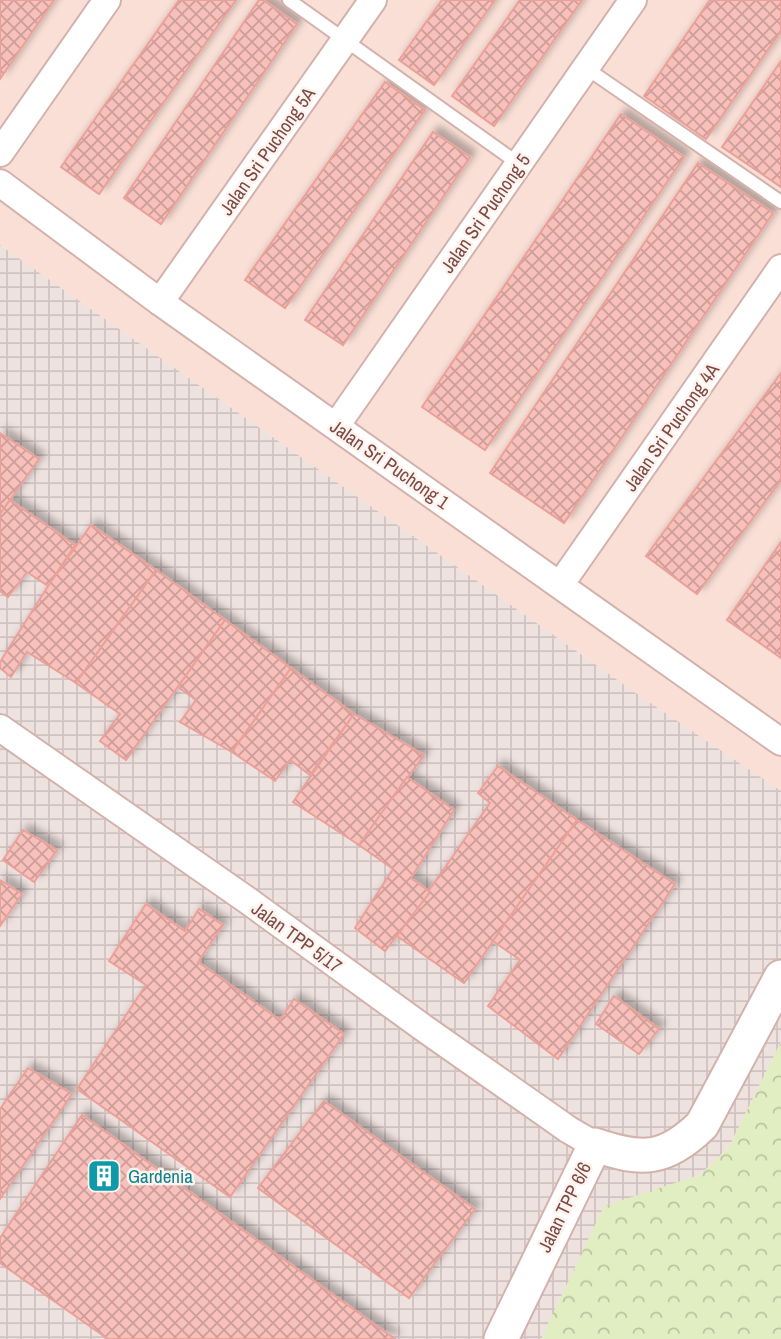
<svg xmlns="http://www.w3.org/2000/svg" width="781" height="1339" font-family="'Archivo Narrow',sans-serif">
<defs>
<pattern id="industrial-grid" width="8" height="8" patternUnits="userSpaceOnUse" patternTransform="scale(1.75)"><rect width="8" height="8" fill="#eee2df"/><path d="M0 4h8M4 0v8" fill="none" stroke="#d0c3c1"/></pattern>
<pattern id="forest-crowns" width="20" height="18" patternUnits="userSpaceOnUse" patternTransform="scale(1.75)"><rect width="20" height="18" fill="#e1eec1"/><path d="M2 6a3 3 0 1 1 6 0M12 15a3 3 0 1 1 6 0" fill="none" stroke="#bbc39f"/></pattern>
<pattern id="building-cross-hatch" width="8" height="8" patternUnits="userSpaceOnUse" patternTransform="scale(1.75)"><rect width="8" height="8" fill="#f7c0ba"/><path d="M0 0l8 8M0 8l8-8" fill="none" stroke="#cd9e99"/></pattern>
<filter id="shadow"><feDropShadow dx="6" dy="-6" stdDeviation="3.5" flood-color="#0004"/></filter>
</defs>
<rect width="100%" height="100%" fill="#feede5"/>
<path fill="#f9dfd6" d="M0,0h781v792l-138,-94 -643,-453z"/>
<path fill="url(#industrial-grid)" d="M0,245l643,453 138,93v251l-52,105 -29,28 -96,32 -63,132h-541z"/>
<path fill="url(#forest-crowns)" d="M781,1042v297h-240l63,-133 96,-31 29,-28z"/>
<g fill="url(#building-cross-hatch)" stroke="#eba098" stroke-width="2" filter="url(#shadow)">
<path d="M0,0h54l-54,79z"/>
<path d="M179,0h57l-137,194 -38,-27z"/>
<path d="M259,0h4l34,24 -136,200 -37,-26z"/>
<path d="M442,0h53l-61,85 -35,-25z"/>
<path d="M520,0h62l-88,126 -42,-30z"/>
<path d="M710,0h71v31l-75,108 -62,-43z"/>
<path d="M781,61v126l-59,-40z"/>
<path d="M385,82l40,28 -140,198 -40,-28z"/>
<path d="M621,114l63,43 -199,293 -63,-43z"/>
<path d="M433,132l37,25 -127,188 -38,-25z"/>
<path d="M698,163l75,50 -209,310 -74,-50z"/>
<path d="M781,373v107l-84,114 -51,-38z"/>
<path d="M0,433l39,26 -39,55z"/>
<path d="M10,500l65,45 -27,41 -21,-14 -19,25 -8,-6v-77z"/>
<path d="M91,525l65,45 -80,113 -49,-31 -16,25 -11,-9v-6l48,-76z"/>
<path d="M781,542v116l-54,-38z"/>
<path d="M156,570l69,50 -99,140 -26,-19 20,-27 -44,-31z"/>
<path d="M225,620l66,48 -59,84 -52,-30 16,-22 -18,-13z"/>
<path d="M291,668l63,46 -44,61 -20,-15 -15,21 -43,-29z"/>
<path d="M354,714l70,41 -65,90 -66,-43z"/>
<path d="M498,766l79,54 -113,163 -67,-47 93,-133 -12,-10z"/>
<path d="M407,777l47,33 -43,68 19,14 -45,59 -30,-23 38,-59 -34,-24z"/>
<path d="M577,820l98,64 -117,175 -70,-53 32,-46 -27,-19z"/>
<path d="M23,830l34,20 -23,32 -31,-22z"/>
<path d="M0,880l22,14 -22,32z"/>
<path d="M146,904l39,27 14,-22 24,16 -25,37 82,58 14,-21 50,35 -114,163 -153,-108 69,-104 -37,-24z"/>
<path d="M614,996l45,33 -20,25 -43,-30z"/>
<path d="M28,1068l44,26 -72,105v-90z"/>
<path d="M324,1101l151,108 -66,89 -151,-110z"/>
<path d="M82,1115l313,224h-287l-108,-76v-25z"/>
</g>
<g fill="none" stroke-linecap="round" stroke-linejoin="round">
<defs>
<g id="service">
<path d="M289,0l230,164"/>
<path d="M586,68l195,134"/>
</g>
<g id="minor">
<path d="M0,153l107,-153"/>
<path d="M0,183l160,119 621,440"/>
<path d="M160,302l213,-302"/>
<path d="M336,426l297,-426"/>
<path d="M560,585l221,-317"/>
<path d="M0,728l247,172 178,129 144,101 26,15"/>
</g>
<path id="tertiary" d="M501,1339l94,-194c47,16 70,16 107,-20l79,-148"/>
</defs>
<use href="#service" stroke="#d4b2ac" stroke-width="16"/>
<use href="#minor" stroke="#d4b2ac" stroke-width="30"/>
<use href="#tertiary" stroke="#d4b2ac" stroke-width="37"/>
<use href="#service" stroke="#fff" stroke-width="12"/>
<use href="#minor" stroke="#fff" stroke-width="26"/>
<use href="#tertiary" stroke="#fff" stroke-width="33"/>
</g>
<defs>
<symbol id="building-square" viewBox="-11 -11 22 22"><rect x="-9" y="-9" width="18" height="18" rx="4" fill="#0f9aa8" stroke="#fff3ed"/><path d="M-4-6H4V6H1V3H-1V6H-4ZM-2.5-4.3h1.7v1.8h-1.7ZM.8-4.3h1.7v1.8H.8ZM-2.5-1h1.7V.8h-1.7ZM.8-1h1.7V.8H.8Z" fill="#fff"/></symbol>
</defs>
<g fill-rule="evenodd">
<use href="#building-square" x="85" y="1157" width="38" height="38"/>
</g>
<g text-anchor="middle" stroke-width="5" stroke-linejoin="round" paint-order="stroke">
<g font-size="19" fill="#7b4a47" stroke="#fff3ed">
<text transform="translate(267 151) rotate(-55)" y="7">Jalan Sri Puchong 5A</text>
<text transform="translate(485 213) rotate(-55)" y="7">Jalan Sri Puchong 5</text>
<text transform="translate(671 427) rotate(-55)" y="7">Jalan Sri Puchong 4A</text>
<text transform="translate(390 464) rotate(35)" y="7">Jalan Sri Puchong 1</text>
<text transform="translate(297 937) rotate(36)" y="7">Jalan TPP 5/17</text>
<text transform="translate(564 1207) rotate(-64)" y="7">Jalan TPP 6/6</text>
</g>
<g font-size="19" fill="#0d838f" stroke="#fff3ed" text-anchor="start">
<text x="128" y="1183">Gardenia</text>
</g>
</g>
</svg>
